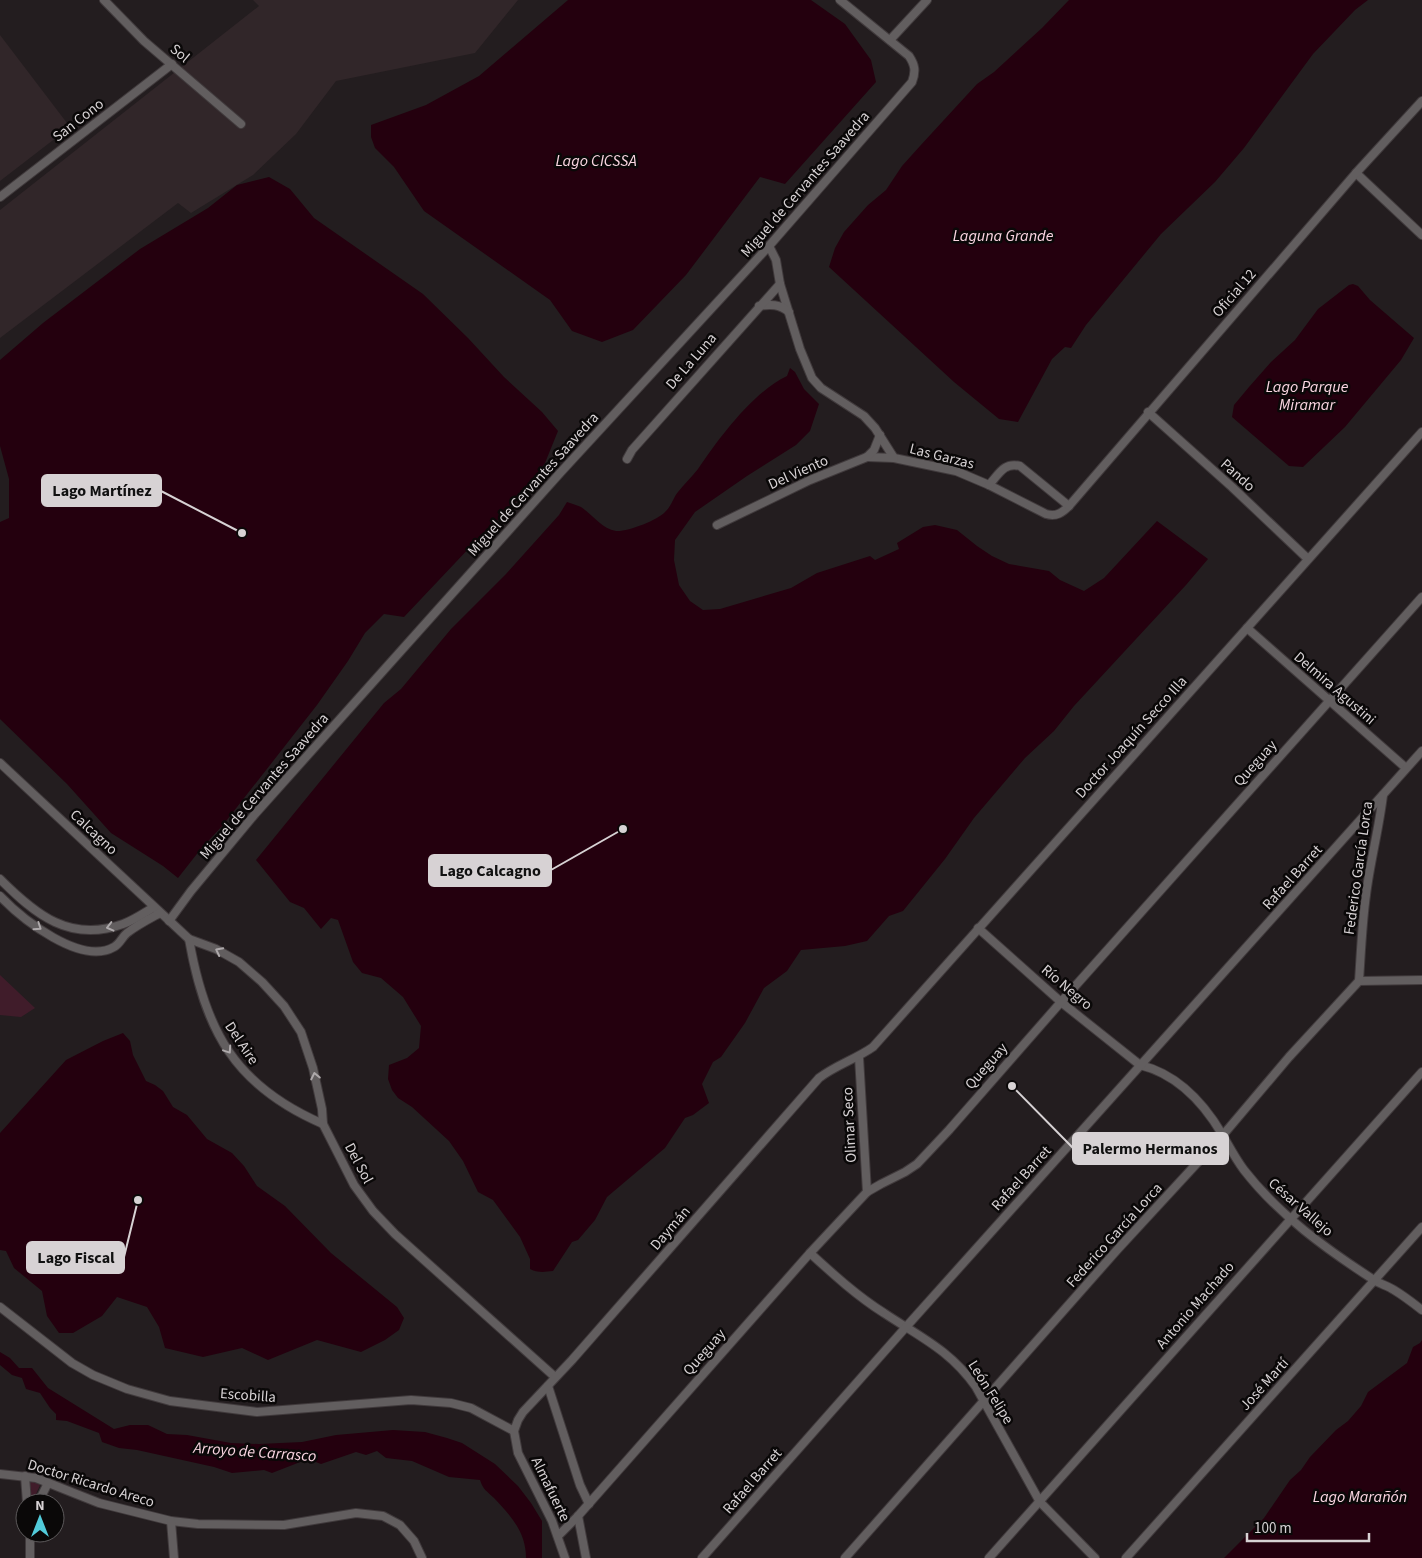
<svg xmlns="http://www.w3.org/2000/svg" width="1422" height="1558" font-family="'Source Sans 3',sans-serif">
<rect width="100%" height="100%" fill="#231d1f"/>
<g fill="#312629">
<path d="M253,0h265l-43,53 -139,28 -40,53 -43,41 -62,38 -13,-10 -178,135v-128l259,-204z"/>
<path d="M0,35l70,92 -70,54z"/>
</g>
<g fill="#401c2a">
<path d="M0,975l35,33 -14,9 -21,-2z"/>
<path d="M28,1482h6l6,3 -8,18h-1z"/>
</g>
<g fill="#24000e">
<path d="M568,0h243l34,24 26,36 5,22 -91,102 -25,-7 -74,98 -53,55 -31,12 -30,-11 -22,-31 -126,-89 -30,-44 -19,-19 -4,-11v-12l55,-20 53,-29z"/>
<path d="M1069,0h299l-13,10 -42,44 -69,94 -29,34 -54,52 -75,91 -15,23 -6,-1 -13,12 -34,63 -19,-3 -45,-37 -125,-115 6,-19 9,-16 24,-27 18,-15 16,-24 18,-20 57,-62 17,-12 48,-44z"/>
<path d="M269,177l21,12 24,29 109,76 45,44 36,39 38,35 16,19 -13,32 -26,36 -46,45 -69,73 -20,-3 -19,19 -17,28 -31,44 -94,120 -23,25 -22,28 -15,-12 -52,-33 -44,-49 -67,-65v-197l9,-4v-39l-9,-33v-86l43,-37 97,-74 68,-41 29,-23z"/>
<path d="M1353,284l5,2 12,14 44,38 -13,22 -56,67 -42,40 -14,-1 -57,-49 2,-12 15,-18 22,-25 24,-22 23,-31 31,-24z"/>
<path d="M790,368l5,4 9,17 15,15 -9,27 -14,14 -49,31 -52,36 -20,28 -1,20 5,25 11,16 13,9 17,-1 71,-21 26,-15 53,-17 5,4 24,-11 -2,-6 26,-16 12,-2 22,5 20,16 15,10 17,8 40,7 11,9 24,11 20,-13 53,-57 51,38 -22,26 -112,121 -20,25 -29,27 -51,60 -29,41 -42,52 -14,5 -22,25 -22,5 -44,4 -14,21 -23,17 -19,35 -24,34 -8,5 -11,22 7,19 -16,12 -8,3 -20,30 -58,49 -12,23 -17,20 -6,2 -19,29c-9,1 -15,2 -23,-2v-10l-10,-22 -27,-37 -15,-8 -15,-31 -14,-20 -37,-34 -14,-9 -6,-8 -4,-11 1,-14 18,-7 12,-10 2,-22 -18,-29 -22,-19 -19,-5 -9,-11 -15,-42 -7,-2 -10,11 -17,-21 -14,-6 -34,-42 128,-157 17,-14 50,-60 55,-55 53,-59 8,-13c5,2 10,3 14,5 12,8 21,22 35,24 11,1 42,-11 49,-19 6,-5 8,-14 13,-20 6,-8 14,-15 20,-23 21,-31 55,-77 89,-93z"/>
<path d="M123,1033l7,8 3,14 13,26 9,4 8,6 10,16 14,8 20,24 25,14 12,13 13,20 28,20 46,47 66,54 7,11 -5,12 -14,10 -24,12 -44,-12 -49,20 -26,-12 -39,9 -38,-9 -6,-21 -12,-20 -30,-10 -15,19 -29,17h-14l-12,-17 -5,-25 -28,-23 -8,-17 -6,-1v-117l66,-73 37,-19z"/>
<path d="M1422,1340v218h-198l40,-40 26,-38 11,-10 9,-13 26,-27 12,-9 13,-15 7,-14 39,-29 6,-16 7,-4z"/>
<path d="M0,1352l10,6 9,10h13l16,20 66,41 16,-4h18l19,9 20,1 44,8 28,1 43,-2 34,-7 57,-5 32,2 22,6 15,5 33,21 23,22 13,17 11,18v37h-16c0,-26 -15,-42 -32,-60 -7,-7 -11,-8 -14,-18l-31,-3 -37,-16 -26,-3 -9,-7 -11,4 -10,-3 -35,12 -13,-5 -36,14 -8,-3 -32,3 -18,-6 -77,-17 -18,-2 -17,-6 -3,-9 -32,-12 -11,-1v-6l-6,-6 -10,-15 -14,-4 -4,-11 -10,-3 -12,-10z"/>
</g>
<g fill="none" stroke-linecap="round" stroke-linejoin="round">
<defs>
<g id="street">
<path d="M104,0l40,41 97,83"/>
<path d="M890,40l37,-40"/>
<path d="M1356,173l66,62"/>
<path d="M0,197l172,-133"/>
<path d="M769,246l7,14 4,24 20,65 12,29 9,10 43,28 11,12 19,30 62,13 33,14 57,29c10,3 16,-1 23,-8l287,-333 66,-72"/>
<path d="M759,306c11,-2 21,-2 30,6"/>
<path d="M1148,412l84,75 76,72"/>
<path d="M867,457l27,1"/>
<path d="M627,459l5,-9 148,-166"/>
<path d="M989,485c10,-11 15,-23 31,-19l49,40"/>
<path d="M717,525l93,-45 57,-23 7,-7 6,-15"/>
<path d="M1247,628l159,140"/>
<path d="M0,763l189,176 27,10 23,13 23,20 22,24 17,26 12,36 9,41 1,15 31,61 19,26 22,23 160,143"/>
<path d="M0,879c36,36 70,64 123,45 11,-4 21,-11 31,-17"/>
<path d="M0,896c22,23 81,70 114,51 6,-3 8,-10 13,-14 10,-8 22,-14 33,-20"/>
<path d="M169,921l22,-30 64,-77 305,-341 209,-227 143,-164c4,-11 3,-17 -3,-26l-69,-56"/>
<path d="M978,928l83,74 79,63c37,9 63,37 82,69 7,12 13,24 22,36 35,45 82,79 130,110 6,4 14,6 20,10 10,6 19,13 28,20"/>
<path d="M189,939c16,92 46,147 134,185"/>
<path d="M1359,981l63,-1"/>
<path d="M859,1057l8,135"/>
<path d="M810,1253c23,21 47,43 74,60 36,24 66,37 92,74l64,115 55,56"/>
<path d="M0,1307l72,56 21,12 34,14 43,12 87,11 154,-12 40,3 20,5 43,23"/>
<path d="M548,1386l32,99 9,19"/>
<path d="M0,1474l36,4 63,25 72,18 27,3 86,1 72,-12 27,3 17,9 14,16 8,17"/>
<path d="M25,1476l2,27"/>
<path d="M38,1503l10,-20"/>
<path d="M578,1516l8,42"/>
<path d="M171,1521l3,37"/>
<path d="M30,1533v25"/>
<path d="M558,1536l20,-20 232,-263 57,-61 14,-8 24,-12 12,-8 32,-34 112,-128 361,-405"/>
<path d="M565,1558l-13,-37 -34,-68 -4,-22 4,-11 5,-8 49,-52 247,-282c17,-13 37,-19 54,-31l549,-615"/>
<path d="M702,1558l204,-231 516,-576"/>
<path d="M845,1558l272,-308 106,-115 66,-78 70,-76c2,-29 3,-57 7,-86 4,-33 13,-66 17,-100"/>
<path d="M989,1558l433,-486"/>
<path d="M1126,1558l296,-331"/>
</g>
</defs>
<use href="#street" stroke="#403a3c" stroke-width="10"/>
<use href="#street" stroke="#625e5f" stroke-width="8"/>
</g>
<defs><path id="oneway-chevron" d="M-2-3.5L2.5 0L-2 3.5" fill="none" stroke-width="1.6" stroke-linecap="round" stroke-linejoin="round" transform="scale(1.25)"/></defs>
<g stroke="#aea9ab">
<use href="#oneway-chevron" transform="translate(38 927) rotate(34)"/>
<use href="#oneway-chevron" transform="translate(110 927) rotate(166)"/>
<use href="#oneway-chevron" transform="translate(219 951) rotate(-153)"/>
<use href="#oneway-chevron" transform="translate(228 1050) rotate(56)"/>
<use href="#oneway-chevron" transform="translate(315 1076) rotate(-102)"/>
</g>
<g text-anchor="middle" stroke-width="5" stroke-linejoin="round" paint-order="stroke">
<g font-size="15" fill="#d7d2d4" stroke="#0a0808">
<text transform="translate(180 53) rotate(40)" y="5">Sol</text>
<text transform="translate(78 120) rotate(-38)" y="5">San Cono</text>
<text transform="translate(805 184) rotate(-49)" y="5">Miguel de Cervantes Saavedra</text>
<text transform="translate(1234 293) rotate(-49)" y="5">Oficial 12</text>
<text transform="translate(691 361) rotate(-49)" y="5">De La Luna</text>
<text transform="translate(942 456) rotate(14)" y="5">Las Garzas</text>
<text transform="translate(798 472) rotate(-24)" y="5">Del Viento</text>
<text transform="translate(1238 475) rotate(42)" y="5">Pando</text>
<text transform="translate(533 484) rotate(-48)" y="5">Miguel de Cervantes Saavedra</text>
<text transform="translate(1335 688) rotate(41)" y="5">Delmira Agustini</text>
<text transform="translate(1131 737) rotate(-48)" y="5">Doctor Joaquín Secco Illa</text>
<text transform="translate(1255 763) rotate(-48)" y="5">Queguay</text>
<text transform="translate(264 786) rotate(-49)" y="5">Miguel de Cervantes Saavedra</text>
<text transform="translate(94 832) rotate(43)" y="5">Calcagno</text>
<text transform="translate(1358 868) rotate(-82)" y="5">Federico García Lorca</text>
<text transform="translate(1292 877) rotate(-48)" y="5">Rafael Barret</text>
<text transform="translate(1067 987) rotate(40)" y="5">Río Negro</text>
<text transform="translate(242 1043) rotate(56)" y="5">Del Aire</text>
<text transform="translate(986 1066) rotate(-49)" y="5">Queguay</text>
<text transform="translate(849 1125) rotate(-93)" y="5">Olimar Seco</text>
<text transform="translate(359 1163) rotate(62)" y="5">Del Sol</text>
<text transform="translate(1021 1178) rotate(-48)" y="5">Rafael Barret</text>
<text transform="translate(1301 1207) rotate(41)" y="5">César Vallejo</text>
<text transform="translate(670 1228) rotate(-49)" y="5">Daymán</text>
<text transform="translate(1114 1235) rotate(-48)" y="5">Federico García Lorca</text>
<text transform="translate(1195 1305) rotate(-49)" y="5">Antonio Machado</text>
<text transform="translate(704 1352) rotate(-49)" y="5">Queguay</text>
<text transform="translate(1264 1384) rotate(-48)" y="5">José Martí</text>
<text transform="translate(991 1392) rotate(58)" y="5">León Felipe</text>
<text transform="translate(248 1395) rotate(4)" y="5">Escobilla</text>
<text transform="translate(752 1481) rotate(-49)" y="5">Rafael Barret</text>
<text transform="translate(91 1483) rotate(17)" y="5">Doctor Ricardo Areco</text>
<text transform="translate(551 1489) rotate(64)" y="5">Almafuerte</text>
</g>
<g font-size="16" font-style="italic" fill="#fbd6e2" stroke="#0a0808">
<text x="596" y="166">Lago CICSSA</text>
<text x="1003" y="241">Laguna Grande</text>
<text x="1307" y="392">Lago Parque<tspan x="1307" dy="18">Miramar</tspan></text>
<text transform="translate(255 1451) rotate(4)" y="6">Arroyo de Carrasco</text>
<text x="1360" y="1502">Lago Marañón</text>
</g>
</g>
<path fill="none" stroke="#d7d2d4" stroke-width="2" d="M242 533L161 491M623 829L551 870M1012 1086L1073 1148M138 1200L124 1257"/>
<g fill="#d7d2d4" stroke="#0a0808" stroke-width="2">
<circle cx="242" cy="533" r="5"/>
<circle cx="623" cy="829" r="5"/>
<circle cx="1012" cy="1086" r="5"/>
<circle cx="138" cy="1200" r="5"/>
</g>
<g fill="#d7d2d4" stroke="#d7d2d4" stroke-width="2">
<rect x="42" y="475" width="119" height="31" rx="5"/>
<rect x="429" y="855" width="122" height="31" rx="5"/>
<rect x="1073" y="1133" width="155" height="31" rx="5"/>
<rect x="27" y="1242" width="97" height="31" rx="5"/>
</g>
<g font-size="16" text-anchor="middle" font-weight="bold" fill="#111">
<text x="102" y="496">Lago Martínez</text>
<text x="490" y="876">Lago Calcagno</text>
<text x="1150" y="1154">Palermo Hermanos</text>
<text x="76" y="1263">Lago Fiscal</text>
</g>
<g transform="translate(40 1518)"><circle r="24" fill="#0a0808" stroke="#5c595a"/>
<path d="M0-4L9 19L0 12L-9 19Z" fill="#52cbda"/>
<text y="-8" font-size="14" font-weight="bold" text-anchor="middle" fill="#d7d2d4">N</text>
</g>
<path d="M1247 1533v8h122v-8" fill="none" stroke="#d7d2d4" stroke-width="2.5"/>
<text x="1254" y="1533" font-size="15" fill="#d7d2d4" stroke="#0a0808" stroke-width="4" paint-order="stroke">100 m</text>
</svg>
